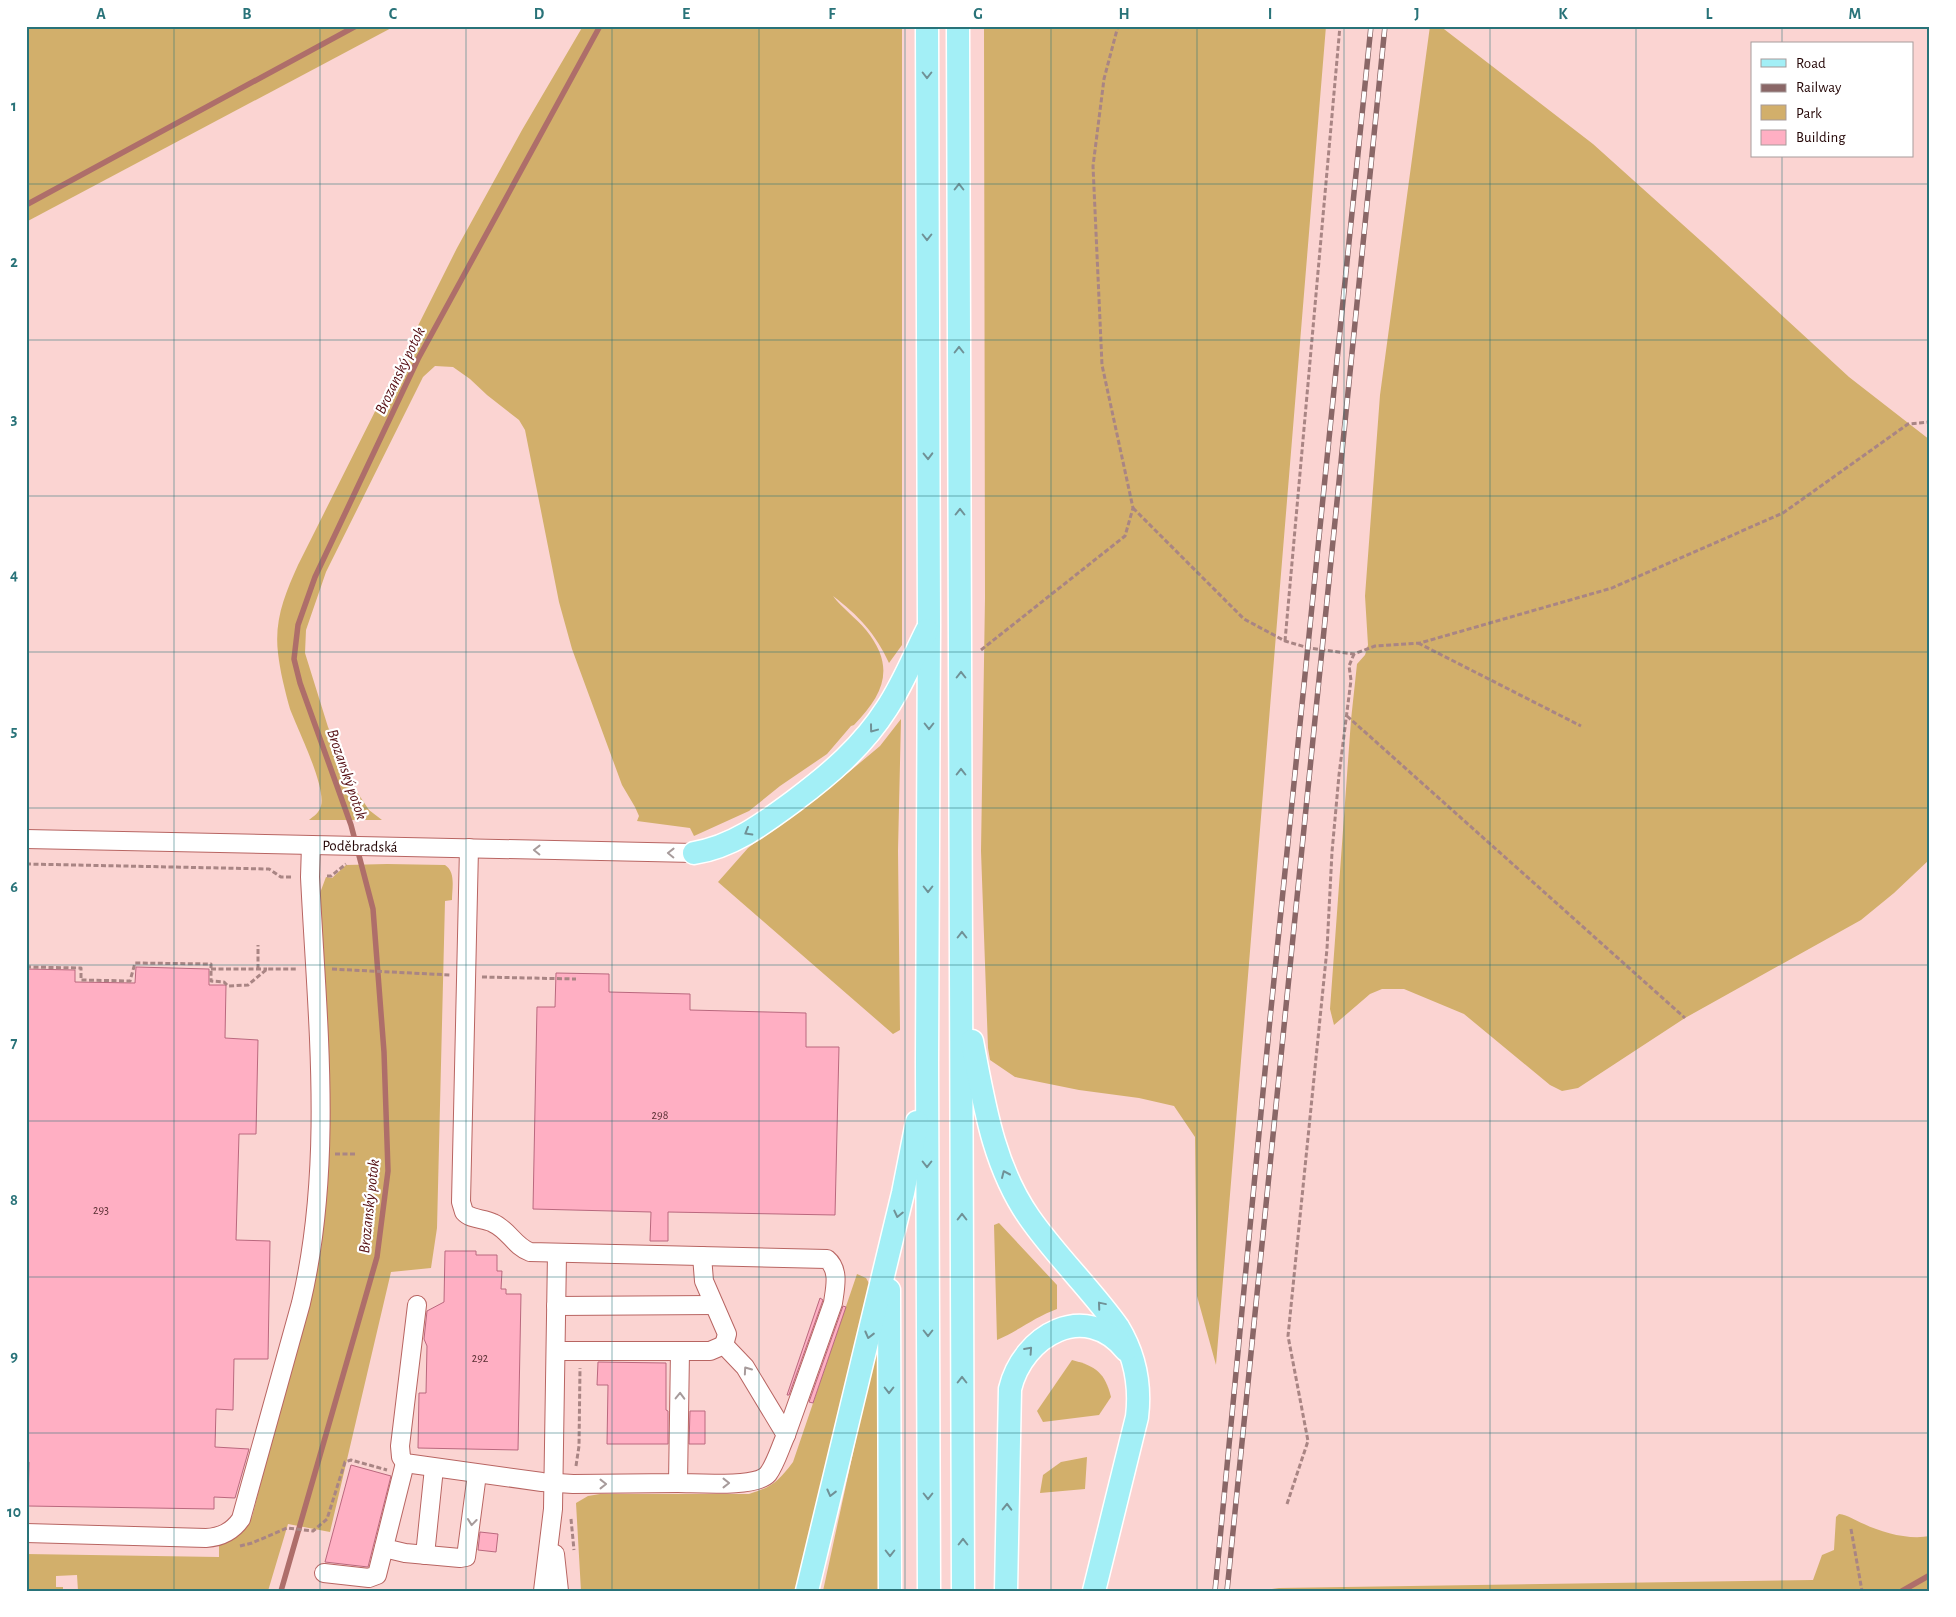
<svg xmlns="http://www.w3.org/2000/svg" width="1956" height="1617" font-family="'Alegreya Sans',sans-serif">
<rect width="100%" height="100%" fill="#fbd4d2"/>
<g fill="#d2af6b">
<path d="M26,26h369l-369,196z"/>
<path d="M583,26h319v619l-13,18c-13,-29 -31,-48 -56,-67 9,12 23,22 33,34 30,37 18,64 -12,95l-3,1 -24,28 -47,32 -31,25 -55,25 -4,-8 -53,-7 2,-5 -4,-9 -13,-22 -50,-136 -13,-47 -34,-172 -6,-10 -32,-25 -17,-16 -17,-12 -18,-1 -12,11 -97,195 -20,58 -1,23 23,74 29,65 12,18 13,10h-73c5,-4 10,-7 12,-14 5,-20 -23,-76 -31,-97 -5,-18 -10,-38 -12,-56 -4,-33 7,-59 20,-88l159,-317 65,-118z"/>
<path d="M984,26h342l-110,1339 -19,-69 -2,-159 -21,-31 -35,-8 -60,-8 -64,-13 -25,-17 -2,-12 -7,-197 4,-253z"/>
<path d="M1430,26h10l153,118 118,106 138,127 81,63v419l-36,34 -33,27 -176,98 -107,70 -16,3 -12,-6 -86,-71 -60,-25h-22l-12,5 -36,31 -4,-16 21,-289 6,-56 8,-9 3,-10 -3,-49 15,-201z"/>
<path d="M901,719l-3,132 2,179 -7,4 -175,-152 30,-34 101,-76 31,-26z"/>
<path d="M387,864l58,1c11,7 7,23 7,35l-7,1 -8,327 -6,40 -40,4 -61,260 -42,-8 -20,67h-190l-1,-16 -21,1v11h7v4h-36l-1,-37 193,3v-14l23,-12 10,-14 69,-267 5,-53 1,-160 -7,-144 6,-16 6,1 14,-13z"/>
<path d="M999,1223l58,62v24c-22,8 -39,22 -60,31l-3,-115z"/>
<path d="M857,1274l9,4 4,7 -73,306h-216l-5,-88 12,-7 12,-2h149c23,-7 29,-12 44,-32z"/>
<path d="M879,1333v258h-56z"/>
<path d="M1072,1360c24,6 33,13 39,37l-12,18 -56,7 -6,-11z"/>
<path d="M1087,1457l-2,32 -45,4 3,-18 18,-13z"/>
<path d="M1839,1514c9,1 17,7 25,10 19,9 45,16 66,12v55h-675l24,-3 534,-8 9,-25 12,-5 2,-33z"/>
</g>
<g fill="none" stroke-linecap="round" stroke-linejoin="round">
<g stroke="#ae6e6a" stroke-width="5.5">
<path d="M26,205l330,-179"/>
<path d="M281,1591l96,-334 11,-86 -4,-119 -11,-143 -22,-84 -51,-142 -6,-24 4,-34 17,-48 103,-218 182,-333"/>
<path d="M1902,1591l28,-16"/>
</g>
</g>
<g fill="#ffafc3" stroke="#ba687e">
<path d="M136,967l73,2v16h17l-1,53 33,2 -2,94h-17l-3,106 34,1 -2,118h-34l-1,51 -17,-1 -1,38 34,2 -14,49 -21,-1v12l-186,-3 1,-44h-3v-493l49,1v12l60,1z"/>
<path d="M556,973l53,1v18l81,2v16l116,3v34h33l-4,168 -167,-3v29h-18l1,-29 -118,-3 4,-202h18z"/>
<path d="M445,1251h31v4h21v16h5l-1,18h5v5h15l-3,156 -100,-2 1,-55h7l1,-47 -3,-7 3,-28 17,-9z"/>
<path d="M820,1298l3,2 -34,95h-2z"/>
<path d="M843,1306l3,1 -33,96 -4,-1z"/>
<path d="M598,1362l68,1v47l2,1v33h-61l1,-59h-11z"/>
<path d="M690,1411h15v33h-16z"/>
<path d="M351,1465l40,11 -23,91 -43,-5z"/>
<path d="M480,1532l18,2 -2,18 -18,-2z"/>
</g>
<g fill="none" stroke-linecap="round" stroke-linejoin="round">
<defs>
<g id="minor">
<path id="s1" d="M26,839l668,14"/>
<path d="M469,848l-8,354 3,10c7,8 20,6 29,11 16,7 21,23 37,29l297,7c13,11 8,29 6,44l-47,132"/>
<path d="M702,1256l2,25 23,53 -3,11"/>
<path d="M417,1305l-17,141 1,11 4,6 137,19 31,2 105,-1 2,-132h-124"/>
<path d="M556,1306l158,-1"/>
<path d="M678,1483c19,0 78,5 90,-9 8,-11 12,-26 18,-39l-41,-68 -21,-22 -14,6h-30"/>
<path d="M26,1533l180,5c15,-1 26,-6 35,-19l60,-216c33,-140 16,-284 9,-426l1,-32"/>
<path d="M384,1548l21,5 55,5 6,-1 11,-83"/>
<path d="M555,1554l4,37"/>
<path d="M425,1555l9,-87"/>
<path d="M324,1573l45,5 8,-3 28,-112"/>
<path d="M543,1591l10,-82 4,-255"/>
</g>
<g id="major">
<path d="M927,26l2,599 -2,438 2,528"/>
<path d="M958,26l5,1565"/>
<path d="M694,853c38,-6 69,-29 100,-52 36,-27 68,-54 93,-93 16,-24 27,-52 40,-78"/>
<path d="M972,1041c12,62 21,124 57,176 27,39 62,72 89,110 17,28 23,57 19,90l-43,174"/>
<path d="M889,1290l1,301"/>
<path d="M807,1591l96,-398 14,-71"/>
<path d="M1006,1591l4,-202c13,-54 75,-89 116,-39"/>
</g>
</defs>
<use href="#minor" stroke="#b86562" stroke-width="20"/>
<use href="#major" stroke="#fff" stroke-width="25"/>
<g stroke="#a98584" stroke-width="3" stroke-dasharray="5 2.5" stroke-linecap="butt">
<path d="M1133,508l111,111 41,22 24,7 45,6 21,-8 45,-3 192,-55 171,-75 125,-89 22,-2"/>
<path d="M1285,641l55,-615"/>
<path d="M1418,643l163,83"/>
<path d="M981,650l144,-114 8,-28 -31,-143 -9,-199 11,-87 14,-53"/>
<path d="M1347,716l338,302"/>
<path d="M26,864l243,5 12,8h12"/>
<path d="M327,876h4l15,-12"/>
<path d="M26,967l55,1v12l49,1 5,-18 76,1v17l13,1 4,4 20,-1 19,-16h31"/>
<path d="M211,969h56"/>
<path d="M258,969v-24"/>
<path d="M332,969l118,6"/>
<path d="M482,977l94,2"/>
<path d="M335,1154h22"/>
<path d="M576,1466l3,-20 1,-78"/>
<path d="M1287,1504l21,-63 -20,-105 39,-387 5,-97 7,-77 12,-95 -2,-14 5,-12"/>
<path d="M571,1519l3,31"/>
<path d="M1851,1529l11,62"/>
<path d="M240,1546l12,-3 35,-15 26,3 14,-12 18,-57 6,-2 36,10"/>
</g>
<use href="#minor" stroke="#fff" stroke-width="18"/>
<use href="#major" stroke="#a3eff6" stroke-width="22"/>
<defs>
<g id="rail">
<path d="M1215,1591l55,-572 101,-993"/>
<path d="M1227,1591l158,-1565"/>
</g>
</defs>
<use href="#rail" stroke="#8a6767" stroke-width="5.5"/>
<use href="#rail" stroke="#fff" stroke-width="4" stroke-dasharray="11" stroke-linecap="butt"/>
</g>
<defs><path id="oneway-chevron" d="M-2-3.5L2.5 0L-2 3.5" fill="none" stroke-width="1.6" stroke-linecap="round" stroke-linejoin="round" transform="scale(1.25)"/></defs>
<g stroke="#709196">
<use href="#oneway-chevron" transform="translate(927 75) rotate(90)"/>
<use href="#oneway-chevron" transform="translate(959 187) rotate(-90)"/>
<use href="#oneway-chevron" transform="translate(927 237) rotate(90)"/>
<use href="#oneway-chevron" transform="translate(959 350) rotate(-90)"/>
<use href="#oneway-chevron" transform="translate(928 456) rotate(89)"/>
<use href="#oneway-chevron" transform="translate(960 512) rotate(-90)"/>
<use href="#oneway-chevron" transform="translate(961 675) rotate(-90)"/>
<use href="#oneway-chevron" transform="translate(929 726) rotate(90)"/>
<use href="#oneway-chevron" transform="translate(873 729) rotate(127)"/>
<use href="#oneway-chevron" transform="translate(961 772) rotate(-90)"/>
<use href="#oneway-chevron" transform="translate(748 832) rotate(150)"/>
<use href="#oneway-chevron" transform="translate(928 889) rotate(90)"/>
<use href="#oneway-chevron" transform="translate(962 935) rotate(-90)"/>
<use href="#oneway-chevron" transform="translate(927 1164) rotate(90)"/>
<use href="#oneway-chevron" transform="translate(1005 1174) rotate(-114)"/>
<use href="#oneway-chevron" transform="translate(898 1214) rotate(103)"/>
<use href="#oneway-chevron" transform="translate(962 1217) rotate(-90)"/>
<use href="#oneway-chevron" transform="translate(1101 1305) rotate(-130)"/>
<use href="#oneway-chevron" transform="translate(928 1333) rotate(90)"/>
<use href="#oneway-chevron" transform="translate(869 1335) rotate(104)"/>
<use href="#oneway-chevron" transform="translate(1029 1350) rotate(-48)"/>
<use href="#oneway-chevron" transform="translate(962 1380) rotate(-90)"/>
<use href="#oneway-chevron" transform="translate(889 1390) rotate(90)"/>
<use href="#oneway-chevron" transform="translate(831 1493) rotate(104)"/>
<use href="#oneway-chevron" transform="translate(928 1496) rotate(90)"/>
<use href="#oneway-chevron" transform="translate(1007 1507) rotate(-89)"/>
<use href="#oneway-chevron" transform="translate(963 1542) rotate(-90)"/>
<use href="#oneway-chevron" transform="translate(890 1553) rotate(90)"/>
</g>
<g stroke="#a79b9b">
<use href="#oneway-chevron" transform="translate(537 850) rotate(-179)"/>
<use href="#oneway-chevron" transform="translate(671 853) rotate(-179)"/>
<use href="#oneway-chevron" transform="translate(747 1370) rotate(-125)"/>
<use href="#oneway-chevron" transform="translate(680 1396) rotate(-89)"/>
<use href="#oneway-chevron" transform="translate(726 1483)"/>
<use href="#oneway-chevron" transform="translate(603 1484)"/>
<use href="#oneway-chevron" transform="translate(472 1522) rotate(96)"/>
</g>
<path fill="none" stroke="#297379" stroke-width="1" stroke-opacity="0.55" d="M174,26v1565M320,26v1565M466,26v1565M612,26v1565M759,26v1565M905,26v1565M1051,26v1565M1197,26v1565M1344,26v1565M1490,26v1565M1636,26v1565M1782,26v18M1782,156v1435M26,184h1904M26,340h1904M26,496h1904M26,652h1904M26,808h1904M26,965h1904M26,1121h1904M26,1277h1904M26,1433h1904"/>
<g text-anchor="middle" stroke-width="4.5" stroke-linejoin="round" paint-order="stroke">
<g font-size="12" fill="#5a3034">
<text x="660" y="1119">298</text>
<text x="101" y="1214">293</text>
<text x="480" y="1362">292</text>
</g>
<g font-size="15" fill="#230505" stroke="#fff">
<text dy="5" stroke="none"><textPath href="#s1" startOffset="334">Poděbradská</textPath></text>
</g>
<g font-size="16" font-style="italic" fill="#561014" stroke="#fff">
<text transform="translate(399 370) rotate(-64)" y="6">Brozanský potok</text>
<text transform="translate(348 774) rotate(71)" y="6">Brozanský potok</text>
<text transform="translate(368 1206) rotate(-84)" y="6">Brozanský potok</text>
</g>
</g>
<rect width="1956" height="1617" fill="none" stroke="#ffffff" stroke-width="55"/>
<rect x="1751" y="42" width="162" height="115" fill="#ffffff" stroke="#a79b9b"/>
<rect x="1761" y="59" width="25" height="8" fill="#a3eff6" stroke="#a79b9b"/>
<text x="1796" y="68" font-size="15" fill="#230505">Road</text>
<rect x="1761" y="84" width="25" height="8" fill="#8a6767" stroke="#a79b9b"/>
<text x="1796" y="92" font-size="15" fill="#230505">Railway</text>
<rect x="1761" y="105" width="25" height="15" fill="#d2af6b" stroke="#a79b9b"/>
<text x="1796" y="118" font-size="15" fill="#230505">Park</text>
<rect x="1761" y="130" width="25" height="15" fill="#ffafc3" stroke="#a79b9b"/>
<text x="1796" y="142" font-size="15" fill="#230505">Building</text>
<rect x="28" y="28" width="1900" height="1562" fill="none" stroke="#297379" stroke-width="2"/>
<g font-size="16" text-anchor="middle" font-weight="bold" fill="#297379">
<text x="101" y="19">A</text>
<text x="247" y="19">B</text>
<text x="393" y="19">C</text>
<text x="539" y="19">D</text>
<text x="686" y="19">E</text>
<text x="832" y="19">F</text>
<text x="978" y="19">G</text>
<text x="1124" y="19">H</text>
<text x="1270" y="19">I</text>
<text x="1417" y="19">J</text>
<text x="1563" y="19">K</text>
<text x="1709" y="19">L</text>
<text x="1855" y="19">M</text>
<text x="14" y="111">1</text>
<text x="14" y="267">2</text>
<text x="14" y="424">3</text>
<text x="14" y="580">4</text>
<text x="14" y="736">5</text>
<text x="14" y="892">6</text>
<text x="14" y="1048">7</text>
<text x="14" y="1205">8</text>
<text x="14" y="1361">9</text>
<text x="14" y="1517">10</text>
</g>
</svg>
